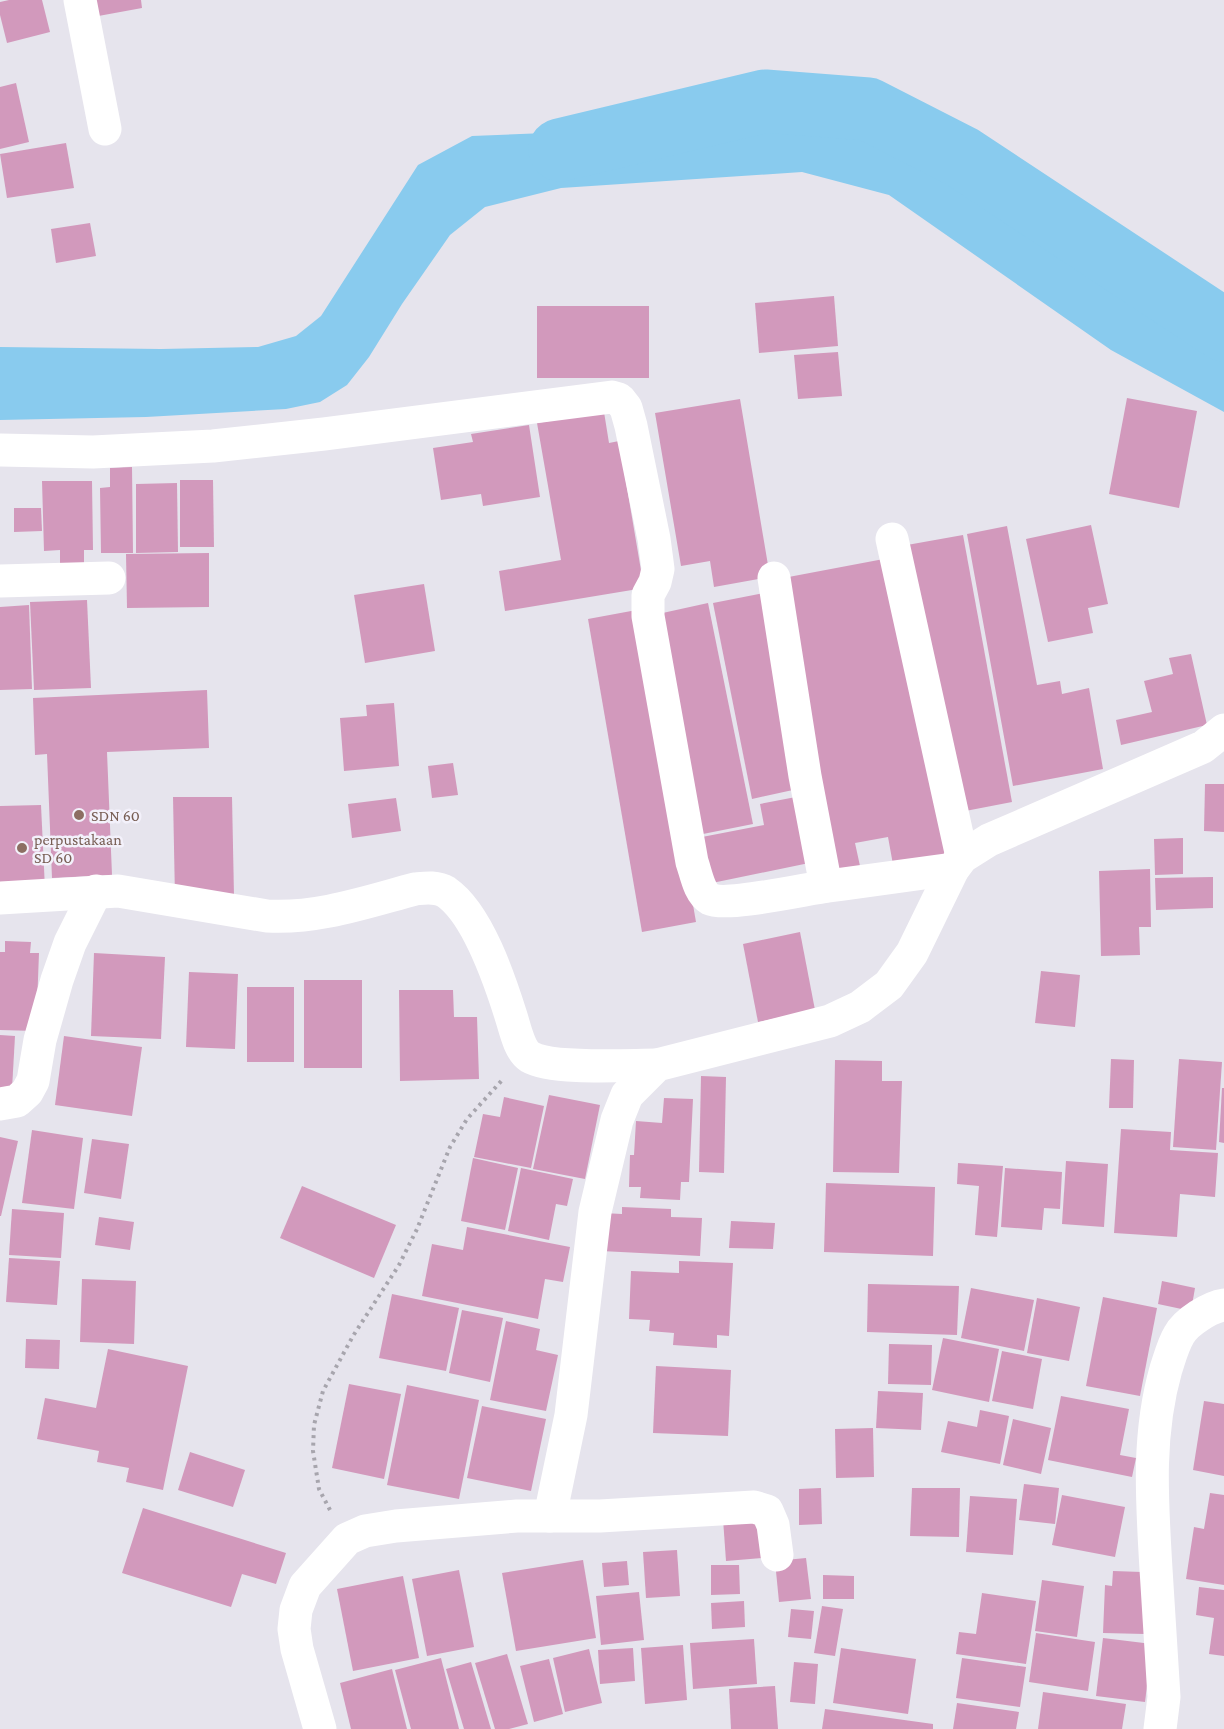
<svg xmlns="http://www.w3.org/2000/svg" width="1224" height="1729" font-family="'Crimson Pro',serif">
<rect width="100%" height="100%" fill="#e6e4ed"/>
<path fill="#89cbee" d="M847,121l27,12 350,214v65l-113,-62 -222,-155 -87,-23 -241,16 -76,19 -35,28 -48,69 -33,53 -22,28 -27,17 -34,7 -140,8 -146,3v-73l161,2 97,-2 38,-11 25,-20 97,-151 54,-29z"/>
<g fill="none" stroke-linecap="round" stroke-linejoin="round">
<path stroke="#89cbee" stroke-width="63" d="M560,150l205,-49 103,8 94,48 262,173"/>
</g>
<g fill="#d299bc">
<path d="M9,0h33l8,32 -43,11 -7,-28v-13z"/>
<path d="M90,0h51l1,8 -49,9z"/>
<path d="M16,83l13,59 -29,7v-62z"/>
<path d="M66,143l8,45 -67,10 -7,-44z"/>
<path d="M90,223l6,33 -40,7 -5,-34z"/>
<path d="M834,296l4,50 -79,7 -4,-50z"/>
<rect x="537" y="306" width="112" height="72"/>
<path d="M838,352l4,44 -44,3 -4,-44z"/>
<path d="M1127,398l70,13 -18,97 -70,-14z"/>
<path d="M740,399l30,178 -56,10 -4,-26 -29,5 -26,-153z"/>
<path d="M604,412l5,31 10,-2 25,147 -139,23 -6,-40 62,-11 -24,-137z"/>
<path d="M529,425l11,72 -57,9 -2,-12 -40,6 -8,-52 40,-6 -2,-8z"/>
<path d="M132,467l1,86h-32l-1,-65 10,-1v-19z"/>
<path d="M180,480h33l1,67h-34z"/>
<path d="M42,481h50l1,69h-9v13h-24v-13l-16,1z"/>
<path d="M177,483l1,69 -42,1v-69z"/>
<path d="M14,508h27l1,23 -28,1z"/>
<path d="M1091,525l17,79 -20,4 5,25 -45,9 -22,-103z"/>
<path d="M1007,526l30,159 23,-4 2,13 27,-6 14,81 -90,17 -46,-252z"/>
<path d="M963,535l49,267 -57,11 -48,-268z"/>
<path d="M209,553v54l-82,1 -1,-54z"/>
<path d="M889,558l57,301 -52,11 -6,-33 -33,6 5,23 -27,5 -55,-292z"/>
<path d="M424,584l11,67 -70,12 -11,-68z"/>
<path d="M764,593l38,195 -50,11 -39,-196z"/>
<path d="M87,600l4,88 -57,2 -4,-88z"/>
<path d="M708,603l45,221 -50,10 -45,-220z"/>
<path d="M29,605l3,84 -32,1v-83z"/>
<path d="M642,609l54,313 -54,10 -54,-313z"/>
<path d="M1191,654l16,71 -86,20 -5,-25 36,-8 -8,-31 29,-7 -4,-16z"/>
<path d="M207,690l2,58 -102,4 5,123 -60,3 -5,-124 -12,1 -2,-57z"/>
<path d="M394,703l5,63 -55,5 -4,-53 27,-2 -1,-11z"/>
<path d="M453,763l5,32 -26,3 -4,-32z"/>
<path d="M1205,784h19v48l-20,-1z"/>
<path d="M801,796l13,66 -102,21 -10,-46 62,-12 -4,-21z"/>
<path d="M173,797h59l2,99 -59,2z"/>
<path d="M396,798l5,33 -49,7 -4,-34z"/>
<path d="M41,805l4,84 -45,2v-85z"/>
<path d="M1183,838v36l-28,1 -1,-36z"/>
<path d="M1150,869l1,58h-12l1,28 -39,1 -2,-85z"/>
<path d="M1213,877v31l-57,2 -1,-32z"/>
<path d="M800,932l15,78 -57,12 -15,-78z"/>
<path d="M5,941l26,1 -1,11h9l-3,78 -36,-1v-78h5z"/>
<path d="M94,953l71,4 -4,82 -70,-3z"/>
<path d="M1041,971l39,4 -5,52 -40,-4z"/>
<path d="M189,972l49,2 -3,75 -49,-2z"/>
<rect x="304" y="980" width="58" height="88"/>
<rect x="247" y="987" width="47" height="75"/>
<path d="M399,990h54l1,27h23l2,62 -79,2z"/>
<path d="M0,1035l15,1 -3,53h-12z"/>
<path d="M64,1036l78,11 -10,69 -77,-11z"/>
<path d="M1111,1059l23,1 -1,48h-24z"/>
<path d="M1179,1059l43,3 -6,88 -43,-3z"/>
<path d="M835,1060l47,1v20h20l-3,92 -66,-1z"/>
<path d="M701,1076l25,1 -2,96 -25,-1z"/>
<path d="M1222,1088h2v55l-5,-1z"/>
<path d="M549,1095l51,10 -15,74 -52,-10z"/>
<path d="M504,1097l40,9 -13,62 -57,-11 9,-43 17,3z"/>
<path d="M664,1098l29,1 -4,83h-8l-1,18 -40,-2 1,-11h-12l1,-32h4l2,-34 26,2z"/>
<path d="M1121,1129l50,3 -1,18 48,3 -3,44 -35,-3 -3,43 -63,-4z"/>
<path d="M32,1130l51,8 -9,71 -52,-6z"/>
<path d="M0,1137l18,4 -17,75h-1z"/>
<path d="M92,1139l37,5 -8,55 -37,-6z"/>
<path d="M473,1158l45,10 -13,62 -44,-9z"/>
<path d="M1066,1161l42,3 -4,63 -42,-3z"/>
<path d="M958,1163l45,3 -6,71 -22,-2 4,-49 -22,-2z"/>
<path d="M521,1168l52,11 -6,27 -11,-2 -7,36 -41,-9z"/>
<path d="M1005,1168l57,4 -2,37 -16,-1 -2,22 -41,-3z"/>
<path d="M826,1183l109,4 -2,69 -109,-4z"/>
<path d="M302,1186l94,39 -22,53 -94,-40z"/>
<path d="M622,1207l49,2v8l31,1 -2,38 -99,-5 2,-38 19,1z"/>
<path d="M12,1209l52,4 -3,45 -52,-3z"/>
<path d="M99,1217l35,5 -4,28 -35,-5z"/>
<path d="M731,1221l44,2 -2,26 -44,-1z"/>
<path d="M467,1227l103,20 -7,35 -18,-3 -7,40 -116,-23 10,-52 31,6z"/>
<path d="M9,1258l51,3 -3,44 -51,-3z"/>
<path d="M679,1261l54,2 -4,73 -12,-1v13l-44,-3 1,-12 -25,-2 1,-11 -21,-1 2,-48 48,2z"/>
<path d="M82,1279l54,2 -2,63 -54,-2z"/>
<path d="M1162,1281l33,7 -4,23 -33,-7z"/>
<path d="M868,1284l91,2 -2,49 -90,-3z"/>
<path d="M971,1288l63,12 -10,51 -63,-13z"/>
<path d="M392,1294l67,14 -13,63 -67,-13z"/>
<path d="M1103,1297l54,11 -17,88 -54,-10z"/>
<path d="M1037,1298l43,9 -11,54 -42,-8z"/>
<path d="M462,1310l41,8 -13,64 -41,-9z"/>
<path d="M506,1321l34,8 -4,21 22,5 -12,56 -56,-11z"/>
<path d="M943,1338l56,11 -10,53 -57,-12z"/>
<path d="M26,1339l34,1 -1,29 -34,-1z"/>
<path d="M889,1344l43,1 -1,40 -43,-1z"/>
<path d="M108,1349l80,17 -25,124 -37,-8 3,-14 -32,-6 2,-11 -62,-12 8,-41 51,10z"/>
<path d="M1002,1351l40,8 -9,50 -41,-8z"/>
<path d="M656,1366l75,4 -3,66 -75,-3z"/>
<path d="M349,1384l52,10 -17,85 -52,-11z"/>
<path d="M407,1385l72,15 -20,99 -72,-14z"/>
<path d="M878,1391l45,2 -2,37 -45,-2z"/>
<path d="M1061,1396l68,13 -9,46 16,3 -4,19 -84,-17z"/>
<path d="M1204,1401l20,3v72l-31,-6z"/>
<path d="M482,1406l64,13 -15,72 -64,-13z"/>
<path d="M980,1410l29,6 -9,48 -59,-12 7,-31 29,6z"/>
<path d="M1013,1419l38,9 -10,46 -38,-9z"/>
<path d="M873,1428l1,49 -38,1 -1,-49z"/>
<path d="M190,1452l55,18 -12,37 -55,-17z"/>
<path d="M1024,1484l35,4 -4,36 -36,-4z"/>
<path d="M821,1488l1,36 -23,1v-36z"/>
<path d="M912,1488h48l-1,49 -49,-1z"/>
<path d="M1210,1493l14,2v90l-38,-6 8,-52 10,2z"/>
<path d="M1062,1495l63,12 -10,50 -63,-12z"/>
<path d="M970,1496l47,3 -4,56 -47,-3z"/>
<path d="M143,1508l143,45 -10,31 -34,-10 -11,33 -109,-34z"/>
<path d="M759,1516l3,42 -36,3 -3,-42z"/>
<path d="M677,1550l3,46 -34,2 -3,-46z"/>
<path d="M806,1558l5,41 -32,3 -4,-41z"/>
<path d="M583,1560l13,78 -80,13 -14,-78z"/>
<path d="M627,1561l2,24 -25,2 -2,-24z"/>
<path d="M711,1565h28l1,29 -29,1z"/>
<path d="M459,1570l15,77 -47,9 -15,-77z"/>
<path d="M1113,1571l29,1 3,62 -42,-1 2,-48 7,1z"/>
<path d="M823,1575l31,1v23h-31z"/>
<path d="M403,1576l16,82 -66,13 -16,-82z"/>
<path d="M1042,1580l42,6 -7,51 -42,-6z"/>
<path d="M1199,1587l25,3v66l-15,-2 5,-36 -18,-3z"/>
<path d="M639,1592l5,48 -43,5 -5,-49z"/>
<path d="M982,1593l54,8 -10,63 -70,-10 3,-22 17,2z"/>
<path d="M744,1601l1,26 -33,2 -1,-26z"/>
<path d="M822,1606l21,3 -8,47 -21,-3z"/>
<path d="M791,1609l23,2 -3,28 -23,-2z"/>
<path d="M1036,1633l59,9 -7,49 -59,-9z"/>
<path d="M1103,1638l49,6 -7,58 -49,-6z"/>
<path d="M754,1639l3,45 -64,5 -3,-46z"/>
<path d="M683,1645l4,55 -42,4 -4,-56z"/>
<path d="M633,1648l2,33 -35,3 -2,-34z"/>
<path d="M841,1648l75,11 -8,55 -75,-11z"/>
<path d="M589,1649l13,54 -37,9 -12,-54z"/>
<path d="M507,1654l21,70 -19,5h-14l-20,-66z"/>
<path d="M441,1658l18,71h-48l-16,-59z"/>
<path d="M962,1658l64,9 -6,40 -64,-9z"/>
<path d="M549,1659l14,55 -29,8 -14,-56z"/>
<path d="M471,1662l20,67h-27l-18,-60z"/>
<path d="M794,1662l24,2 -3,40 -25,-2z"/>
<path d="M392,1669l15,60h-56l-11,-46z"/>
<path d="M775,1686l3,43h-47l-2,-40z"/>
<path d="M1043,1692l83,12 -4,25h-84z"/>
<path d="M957,1703l62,9 -3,17h-63z"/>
<path d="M825,1709l108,15v5h-111z"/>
</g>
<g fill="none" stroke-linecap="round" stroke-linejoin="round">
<path stroke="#a7a5ad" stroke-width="4" stroke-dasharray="3 4.5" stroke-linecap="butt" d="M330,1510l-11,-21 -6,-38 1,-26 9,-34 30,-55 46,-71 18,-36 33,-82 17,-28 37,-41"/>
<g stroke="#fff" stroke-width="33">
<path d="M80,0l25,129"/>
<path d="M0,450l93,2 120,-6 111,-12 288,-37 7,2 7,9 5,18 23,113 4,30 -3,13 -7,13v21l44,246c4,11 7,31 18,37 16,8 96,-10 119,-13 41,-6 82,-11 124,-17"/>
<path d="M892,539l70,318"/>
<path d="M774,578l31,198 21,110"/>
<path d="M0,581l109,-3"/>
<path d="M0,898l118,-7 149,25c51,3 99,-14 148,-27 10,-1 21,-3 31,3 32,22 54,89 65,124 4,12 8,34 19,41 22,13 98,8 127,8"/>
<path d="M0,1104l17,-3 10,-9 6,-11 7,-41 17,-60 13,-37 26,-52"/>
<path d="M550,1516h50l154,-9 13,4 6,14 4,30"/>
<path d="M320,1729l-23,-80 -3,-20 2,-19 9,-24 42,-47 18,-8 31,-5 121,-10h33l21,-101 24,-203 22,-92 10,-25 30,-30 173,-44 30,-14 29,-22 23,-32 41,-84 9,-12 27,-17 214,-93 21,-17"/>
<path d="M1160,1729l4,-32c-3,-43 -5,-85 -8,-128 -4,-68 -9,-134 10,-200 4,-12 7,-24 13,-34 7,-13 31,-28 45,-30"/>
</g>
</g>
<g fill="#8d6e63" stroke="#f3f1fb" stroke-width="2">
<circle cx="79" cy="815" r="6"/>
<circle cx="22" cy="848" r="6"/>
</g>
<g text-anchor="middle" stroke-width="5" stroke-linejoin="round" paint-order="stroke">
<g font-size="16" fill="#785e54" stroke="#f3f1fb" text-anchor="start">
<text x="91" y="821">SDN 60</text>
<text x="34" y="845">perpustakaan<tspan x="34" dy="18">SD 60</tspan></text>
</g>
</g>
</svg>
